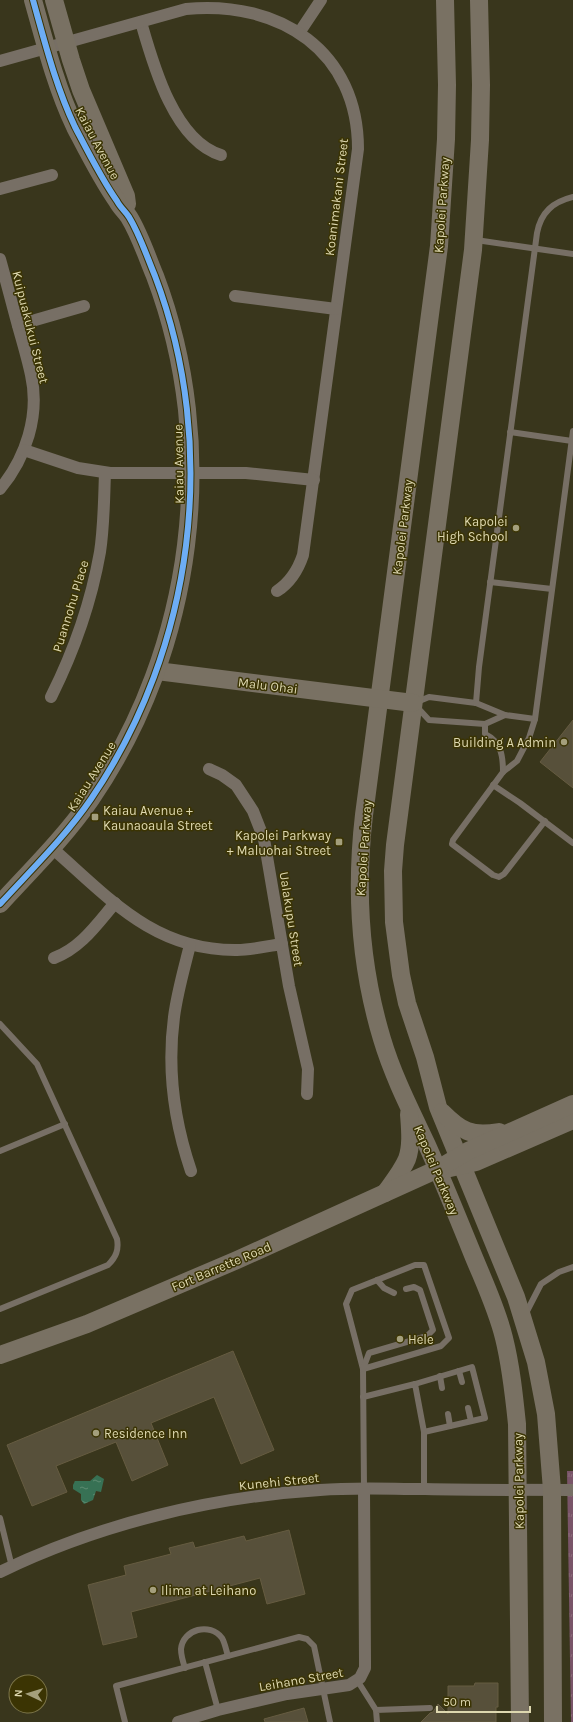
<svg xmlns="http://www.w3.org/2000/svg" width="573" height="1722" font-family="Karla,sans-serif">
<defs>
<pattern id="grass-tufts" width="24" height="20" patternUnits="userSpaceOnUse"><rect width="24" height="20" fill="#795468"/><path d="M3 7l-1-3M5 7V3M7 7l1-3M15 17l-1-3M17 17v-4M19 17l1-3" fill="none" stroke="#8c6c7b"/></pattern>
<pattern id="water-ripples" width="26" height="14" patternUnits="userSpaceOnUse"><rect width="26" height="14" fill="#377154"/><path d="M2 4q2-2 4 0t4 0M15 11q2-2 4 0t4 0" fill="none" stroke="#5d8b71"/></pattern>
</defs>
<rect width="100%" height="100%" fill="#39361c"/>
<path fill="url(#grass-tufts)" d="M567,1471h6v251h-2z"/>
<path fill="url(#water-ripples)" d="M97,1475l7,4 -3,13 -5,-1 -3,9 -9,4 -3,-4v-6l-8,-5v-4l2,-4h15z"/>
<g fill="#57503a" stroke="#665c41">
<path d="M573,720v68l-33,-26z"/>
<path d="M233,1351l41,99 -33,14 -27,-67 -63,26 17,42 -36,16 -16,-39 -60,24 11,26 -35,14 -25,-61z"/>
<path d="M289,1530l16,64 -38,10 -7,-26 -129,34 6,25 -34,8 -15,-60 38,-10 -2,-9 47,-12 -2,-6 24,-6 2,6 49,-12 2,5z"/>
<path d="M475,1683h23v24h-2v15h-75l9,-9 3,-1 5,-8 10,10v-28h26z"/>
<path d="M304,1708l4,14h-43l-1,-3z"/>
</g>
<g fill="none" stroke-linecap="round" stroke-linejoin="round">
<g stroke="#776f65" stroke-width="6">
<path d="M476,240l97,14"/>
<path d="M510,432l62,9"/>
<path d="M490,582l62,7"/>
<path d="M417,702l12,-5 47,6 29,12 30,4"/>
<path d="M476,703l3,-36 58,-434c4,-21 16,-31 36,-36"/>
<path d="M417,707l12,13 56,4 20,-9"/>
<path d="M485,724v10c16,8 18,21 18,38"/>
<path d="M493,785l27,18 53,40"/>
<path d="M545,821l-41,53 -5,3 -6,-2 -41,-31 1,-4 50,-68 14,-11 12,-23 6,-19 38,-288"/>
<path d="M0,1024l37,40 80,175c2,11 -1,18 -9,26l-108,44"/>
<path d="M0,1151l65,-27"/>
<path d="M377,1280l7,8 10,5"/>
<path d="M525,1315l16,-31 18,-12 14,-5"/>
<path d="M363,1369l78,-23 8,-8 -25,-73h-9l-63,25 -6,14 17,65 1,119"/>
<path d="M363,1369l6,-16 58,-17 6,-6 -13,-40 -6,-3 -8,2"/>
<path d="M459,1371l3,11"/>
<path d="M440,1376l2,12"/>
<path d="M415,1384l57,-17 13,51 -61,14"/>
<path d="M363,1397l52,-13 9,48v57"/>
<path d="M468,1408l3,13"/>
<path d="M448,1414l2,12"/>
<path d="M0,1518l12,49"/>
<path d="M205,1662l13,48"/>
<path d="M185,1668c-2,-6 -4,-13 -4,-19 2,-20 29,-27 41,-11 3,5 4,12 6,18"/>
<path d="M357,1680l19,30"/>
<path d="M125,1722l-9,-36 183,-49 8,2 7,7 16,76"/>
<path d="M377,1722l-1,-12 54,-2"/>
</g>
<g stroke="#776f65" stroke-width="12">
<path d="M141,22c12,42 33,119 80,133"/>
<path d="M301,30l20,-30"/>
<path d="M0,61l186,-52c95,-9 172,43 172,140l-55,406c-5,15 -12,27 -26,36"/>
<path d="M0,189l52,-14"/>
<path d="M0,259c7,25 13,49 20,74 4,14 8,28 11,42 9,40 -5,83 -31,114"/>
<path d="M235,296l101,13"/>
<path d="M18,325l66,-19"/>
<path d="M24,450l54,18 32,5h136l68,7"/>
<path d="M51,697c23,-46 40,-94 49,-145 4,-26 4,-53 5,-79"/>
<path d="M209,769l13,6 14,10 17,26 11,28 25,147 19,83 -1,25"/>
<path d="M52,848c57,50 102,103 185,102 15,0 30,-4 45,-6"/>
<path d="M190,945c-6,24 -13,48 -16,72 -7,53 0,104 17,154"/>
<path d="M54,958c27,-10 43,-34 61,-55"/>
<path d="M0,1572c99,-48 210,-75 320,-82 35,-3 70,-1 105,-1 49,1 99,1 148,1"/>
<path d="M178,1722l40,-12 69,-16 62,-9 11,-7 5,-10v-6l-1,-174"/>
</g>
<g stroke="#797163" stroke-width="18">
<path d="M54,0l17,60 10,30 45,106 1,8"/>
<path d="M445,0l2,85 -1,54 -7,107 -75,569c-9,77 -4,151 18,224 11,37 29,72 45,106 16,36 31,73 46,110 11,27 24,54 31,83 7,28 10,57 13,86l3,298"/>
<path d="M479,0l2,85 -1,55 -7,110 -78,595 -2,26 1,51 7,53 6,28 18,54 13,50 78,190 20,65 10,52 6,76 1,232"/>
<path d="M157,671l256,32"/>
<path d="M0,904c31,-34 65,-67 91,-105 103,-151 129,-351 64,-523 -8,-19 -15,-41 -26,-59 -4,-6 -9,-10 -12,-16 -15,-21 -30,-51 -42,-74 -19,-40 -30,-84 -42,-127"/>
<path d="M442,1112c19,19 29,25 57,20"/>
<path d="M450,1168l26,-6 97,-42"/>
<path d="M385,1193c8,-11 17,-22 22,-34 5,-14 3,-31 2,-45"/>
<path d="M0,1355l87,-31 150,-64 201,-91 30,-18 105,-47"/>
</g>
<defs>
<path id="cycleway" d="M0,904c31,-34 65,-67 91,-105 103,-151 129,-351 64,-523 -8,-19 -15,-41 -26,-59 -4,-6 -9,-10 -12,-16 -15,-21 -30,-51 -42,-74 -19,-40 -30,-84 -42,-127"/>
</defs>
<use href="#cycleway" stroke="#3b3403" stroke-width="8"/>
<use href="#cycleway" stroke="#6dadf4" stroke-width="6"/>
</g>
<g fill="#a49f7c" stroke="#3b3403" stroke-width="1.5">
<circle cx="516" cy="528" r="4"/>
<circle cx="564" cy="742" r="4"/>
<rect x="91" y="813" width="8" height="8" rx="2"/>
<rect x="335" y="838" width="8" height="8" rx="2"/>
<circle cx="400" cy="1339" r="4"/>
<circle cx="96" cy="1433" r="4"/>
<circle cx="153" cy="1590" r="4"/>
</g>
<g text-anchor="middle" stroke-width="3" stroke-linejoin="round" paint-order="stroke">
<g font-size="13" fill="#ddd7af" stroke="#3b3403">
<text transform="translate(98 143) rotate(62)" y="5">Kaiau Avenue</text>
<text transform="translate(336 197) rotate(-83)" y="5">Koanimakani Street</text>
<text transform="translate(441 205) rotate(-86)" y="5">Kapolei Parkway</text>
<text transform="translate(31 327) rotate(76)" y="5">Kuipuakukui Street</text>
<text transform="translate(178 464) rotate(-91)" y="5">Kaiau Avenue</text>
<text transform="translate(402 527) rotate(-83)" y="5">Kapolei Parkway</text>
<text transform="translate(70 606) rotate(-73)" y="5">Puannohu Place</text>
<text transform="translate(268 685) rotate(7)" y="5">Malu Ohai</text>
<text transform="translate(91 776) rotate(-58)" y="5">Kaiau Avenue</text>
<text transform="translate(363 848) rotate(-86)" y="5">Kapolei Parkway</text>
<text transform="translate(292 919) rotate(81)" y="5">Ualakupu Street</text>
<text transform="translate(437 1170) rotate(67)" y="5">Kapolei Parkway</text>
<text transform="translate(221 1266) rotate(-23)" y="5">Fort Barrette Road</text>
<text transform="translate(279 1481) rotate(-6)" y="5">Kunehi Street</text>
<text transform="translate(518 1481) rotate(-91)" y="5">Kapolei Parkway</text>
<text transform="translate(301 1679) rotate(-10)" y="5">Leihano Street</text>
</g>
<g font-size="13" fill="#ddd7af" stroke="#3b3403" text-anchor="start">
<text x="508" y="526" text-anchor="end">Kapolei<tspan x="508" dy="15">High School</tspan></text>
<text x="556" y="747" text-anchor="end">Building A Admin</text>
<text x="103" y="815">Kaiau Avenue +<tspan x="103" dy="15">Kaunaoaula Street</tspan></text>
<text x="331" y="840" text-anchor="end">Kapolei Parkway<tspan x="331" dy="15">+ Maluohai Street</tspan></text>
<text x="408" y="1344">Hele</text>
<text x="104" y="1438">Residence Inn</text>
<text x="161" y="1595">Ilima at Leihano</text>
</g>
</g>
<g transform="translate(28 1694) rotate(274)"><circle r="19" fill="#3b3403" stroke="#7c7548"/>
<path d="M0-3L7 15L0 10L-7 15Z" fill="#a49f7c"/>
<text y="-6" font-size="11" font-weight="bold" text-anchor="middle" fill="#ddd7af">N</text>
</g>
<path d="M437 1706v6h93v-6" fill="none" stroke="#ddd7af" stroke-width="2"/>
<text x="443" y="1706" font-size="12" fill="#ddd7af" stroke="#3b3403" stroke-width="3" paint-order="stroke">50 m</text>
</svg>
